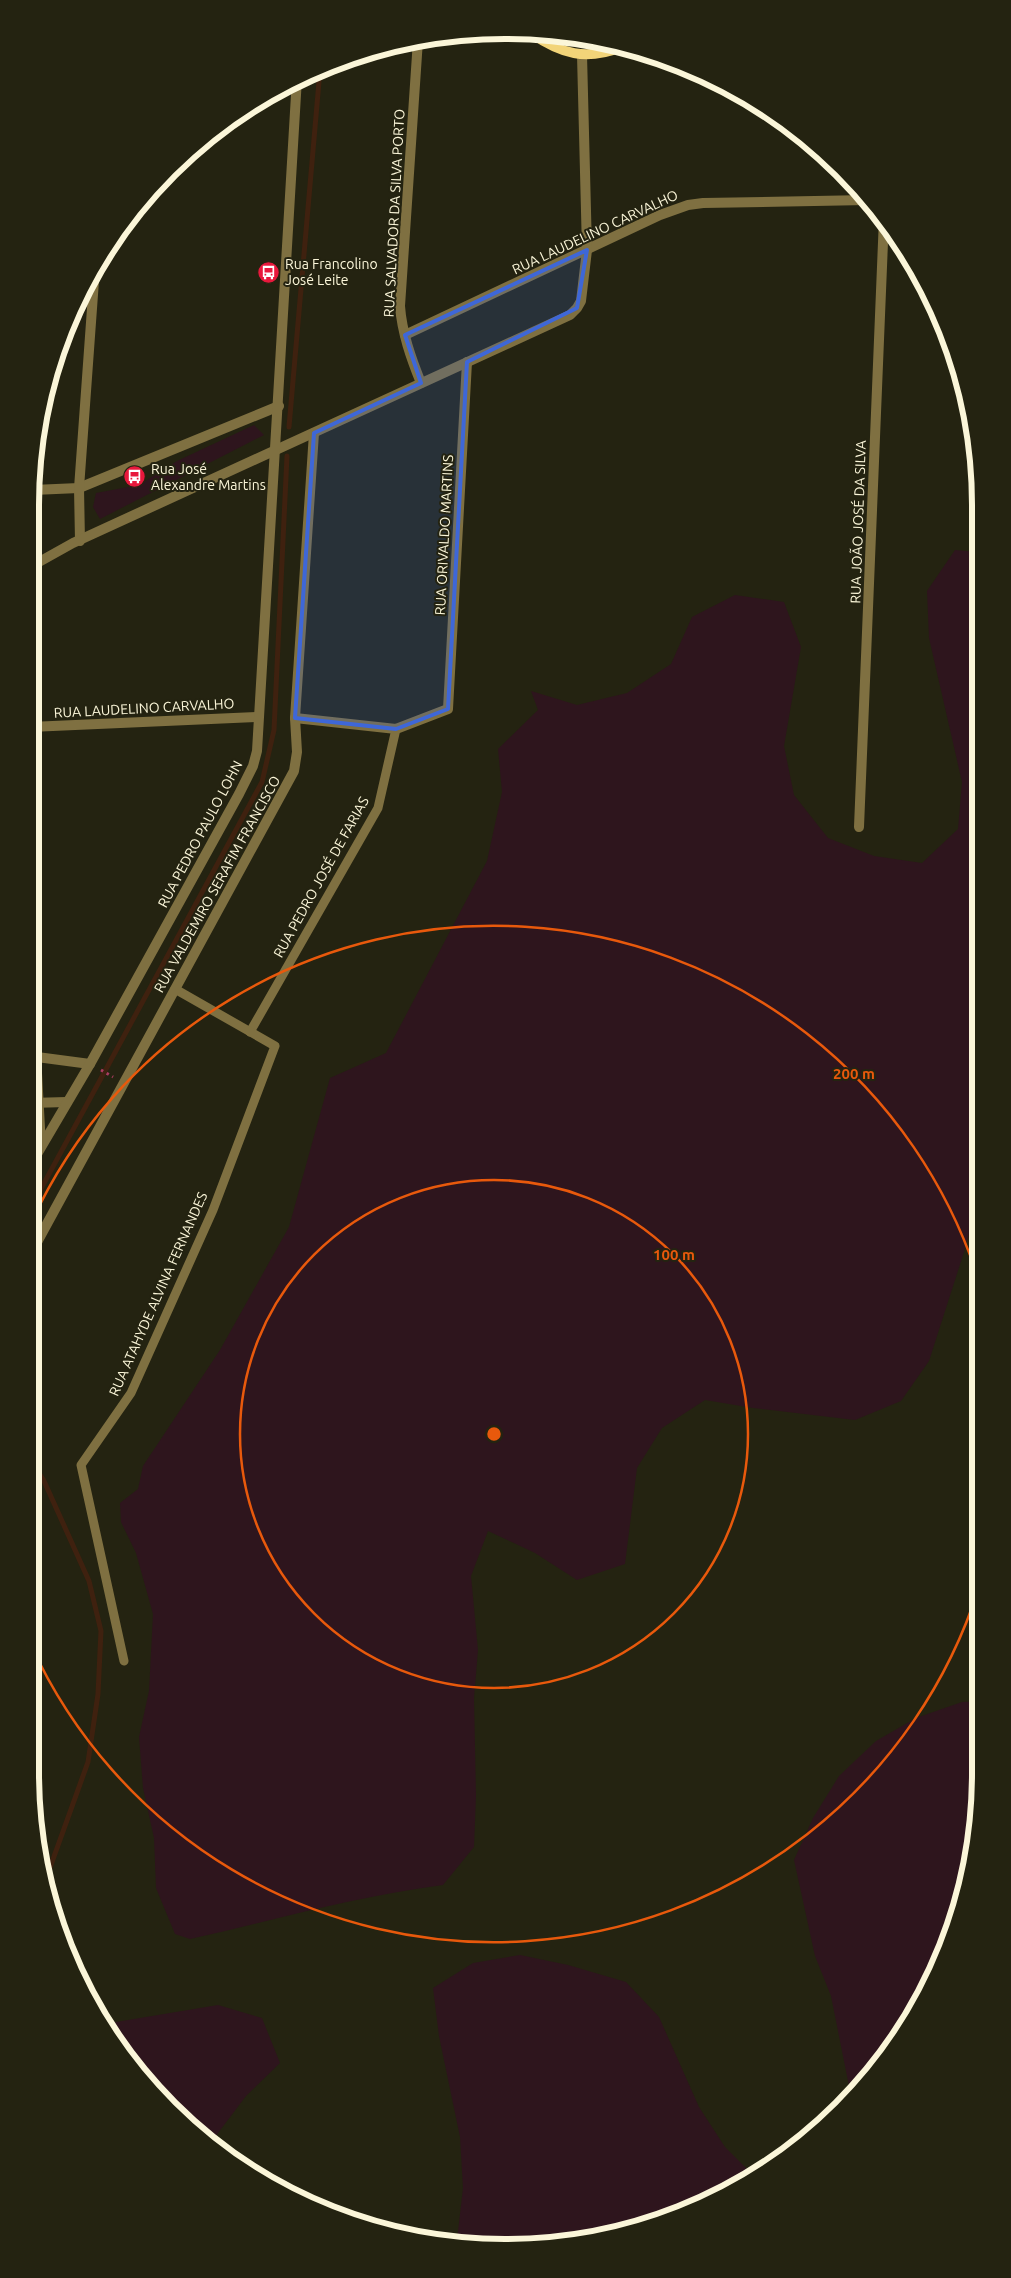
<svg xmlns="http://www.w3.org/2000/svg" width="1011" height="2278" font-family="Ubuntu,sans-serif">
<rect width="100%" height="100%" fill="#242311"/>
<g fill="#2e151d">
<path d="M254,425l10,10 -164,84 -7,-12 3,-14 43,-8 38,-24z"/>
<path d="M955,550l22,2 2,646 -15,54 -35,109 -28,40 -46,19 -102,-12 -48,-8 -43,28 -25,40 -12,96 -48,16 -42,-27 -47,-22 -17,45 7,74 -4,48 2,98 -2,51 -31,38c-86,11 -168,35 -253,54l-15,-5 -19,-46 -2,-50 -11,-50 -4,-51 10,-46 4,-77 -17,-61 -15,-31 -1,-19 18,-14 5,-23 77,-116 69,-123 41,-149 56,-25 101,-192 15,-69 -4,-43 40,-39 -7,-19 46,14 50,-12 44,-29 21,-47 43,-22 49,7 17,45 -17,99 10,49 34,43 46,18 48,7 36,-34 4,-47 -33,-144 -2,-47z"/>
<path d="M981,1701v71l-25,154 -39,84 -54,76 -12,10 -20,-100 -16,-40 -21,-96 19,-42 26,-42 37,-35 40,-23 46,-16z"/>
<path d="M520,1955l48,10 58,17 33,35 40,90 26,40 29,29 -11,8 -85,39 -90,21 -111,-4 6,-52 -3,-51 -21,-101 -6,-48 40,-25z"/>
<path d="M218,2005l44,13 18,45 -34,33 -31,41v4l-67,-55 -44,-62z"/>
</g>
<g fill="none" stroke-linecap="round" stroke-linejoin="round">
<g stroke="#3f210f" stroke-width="5">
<path d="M289,427l31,-357"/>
<path d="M30,1209l232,-427 12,-52 13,-274"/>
<path d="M30,1460l14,21 45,100 12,50 -3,63 -10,68 -41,114"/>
</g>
<path stroke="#ac3c61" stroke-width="3" stroke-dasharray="2.5 4" stroke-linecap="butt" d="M101,1070l12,7"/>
<g stroke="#7f7041" stroke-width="9">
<path d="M250,1032l128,-224 18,-79"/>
<path d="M124,1661l-43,-196 50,-72 82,-183 62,-164 -100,-57"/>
</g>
<g stroke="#7f7041" stroke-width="10">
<path d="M418,40l-18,266c2,27 11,52 21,77"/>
<path d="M405,335l255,-120 28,-10 15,-2 164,-3"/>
<path d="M33,490l46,-2 200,-82"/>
<path d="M80,541l-1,-53 16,-221"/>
<path d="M30,567l43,-24 497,-228 7,-7 4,-7 6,-51 -5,-195"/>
<path d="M295,718l101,11 52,-20 19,-347"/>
<path d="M30,727l228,-10"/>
<path d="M859,827l25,-609"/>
<path d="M30,945l11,201"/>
<path d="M37,1057l53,7"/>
<path d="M30,1103l37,-1"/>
<path d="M30,1166l60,-102 149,-270 14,-28 4,-15 40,-673"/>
<path d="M30,1255l264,-484 3,-19 -2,-34 19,-285"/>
</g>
<path stroke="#f2d479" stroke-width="10" d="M531,33c30,21 55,28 90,14"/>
</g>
<path fill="#3e67d8" fill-opacity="0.2" stroke="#3e67d8" stroke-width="4" stroke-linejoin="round" d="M587,250l-10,58 -110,54 -19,347 -52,20 -101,-11 19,-285 107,-50 -16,-48z"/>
<g fill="none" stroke="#e8590c" stroke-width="2.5">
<circle cx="494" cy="1434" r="254"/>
<path d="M979 1587A509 509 0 0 1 31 1645M31 1223A509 509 0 0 1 979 1281"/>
</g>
<defs>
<symbol id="bus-disc" viewBox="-11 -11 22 22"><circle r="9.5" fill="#e8183c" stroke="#242311"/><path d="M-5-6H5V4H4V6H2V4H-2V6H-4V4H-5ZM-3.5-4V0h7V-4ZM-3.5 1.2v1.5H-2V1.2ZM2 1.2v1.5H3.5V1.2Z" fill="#fff"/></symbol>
</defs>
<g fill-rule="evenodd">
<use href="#bus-disc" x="256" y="260" width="25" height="25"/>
<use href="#bus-disc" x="122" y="464" width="25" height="25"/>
</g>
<g text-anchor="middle" stroke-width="4" stroke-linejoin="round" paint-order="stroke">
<g font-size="14" fill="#fbf6d9" stroke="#242311">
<text transform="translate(394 213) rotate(-87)" y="5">RUA SALVADOR DA SILVA PORTO</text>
<text transform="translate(595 232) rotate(-25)" y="5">RUA LAUDELINO CARVALHO</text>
<text transform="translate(858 522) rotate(-88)" y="5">RUA JOÃO JOSÉ DA SILVA</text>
<text transform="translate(444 535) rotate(-87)" y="5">RUA ORIVALDO MARTINS</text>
<text transform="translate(144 708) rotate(-3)" y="5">RUA LAUDELINO CARVALHO</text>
<text transform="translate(200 834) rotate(-62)" y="5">RUA PEDRO PAULO LOHN</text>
<text transform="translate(321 877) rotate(-61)" y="5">RUA PEDRO JOSÉ DE FARIAS</text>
<text transform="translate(217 884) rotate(-61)" y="5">RUA VALDEMIRO SERAFIM FRANCISCO</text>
<text transform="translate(158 1294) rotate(-66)" y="5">RUA ATAHYDE ALVINA FERNANDES</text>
</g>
<g font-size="14" fill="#fbf6d9" stroke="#242311" text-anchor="start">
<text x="285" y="269">Rua Francolino<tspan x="285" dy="16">José Leite</tspan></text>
<text x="151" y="474">Rua José<tspan x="151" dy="16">Alexandre Martins</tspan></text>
</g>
</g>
<path d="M0 0H1011V2278H0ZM505 39H506A466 466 0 0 1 972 505V1773A466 466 0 0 1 506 2239H505A466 466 0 0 1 39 1773V505A466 466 0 0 1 505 39Z" fill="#242311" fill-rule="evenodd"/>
<path fill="none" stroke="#fbf6d9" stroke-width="6" d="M505 39H506A466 466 0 0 1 972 505V1773A466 466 0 0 1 506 2239H505A466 466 0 0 1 39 1773V505A466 466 0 0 1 505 39Z"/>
<circle cx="494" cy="1434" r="8" fill="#e8590c" stroke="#242311" stroke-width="2.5"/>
<g font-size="15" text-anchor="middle" font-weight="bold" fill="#e8590c" stroke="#242311" stroke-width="4" stroke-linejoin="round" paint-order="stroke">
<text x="854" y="1079">200 m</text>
<text x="674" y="1260">100 m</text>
</g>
</svg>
